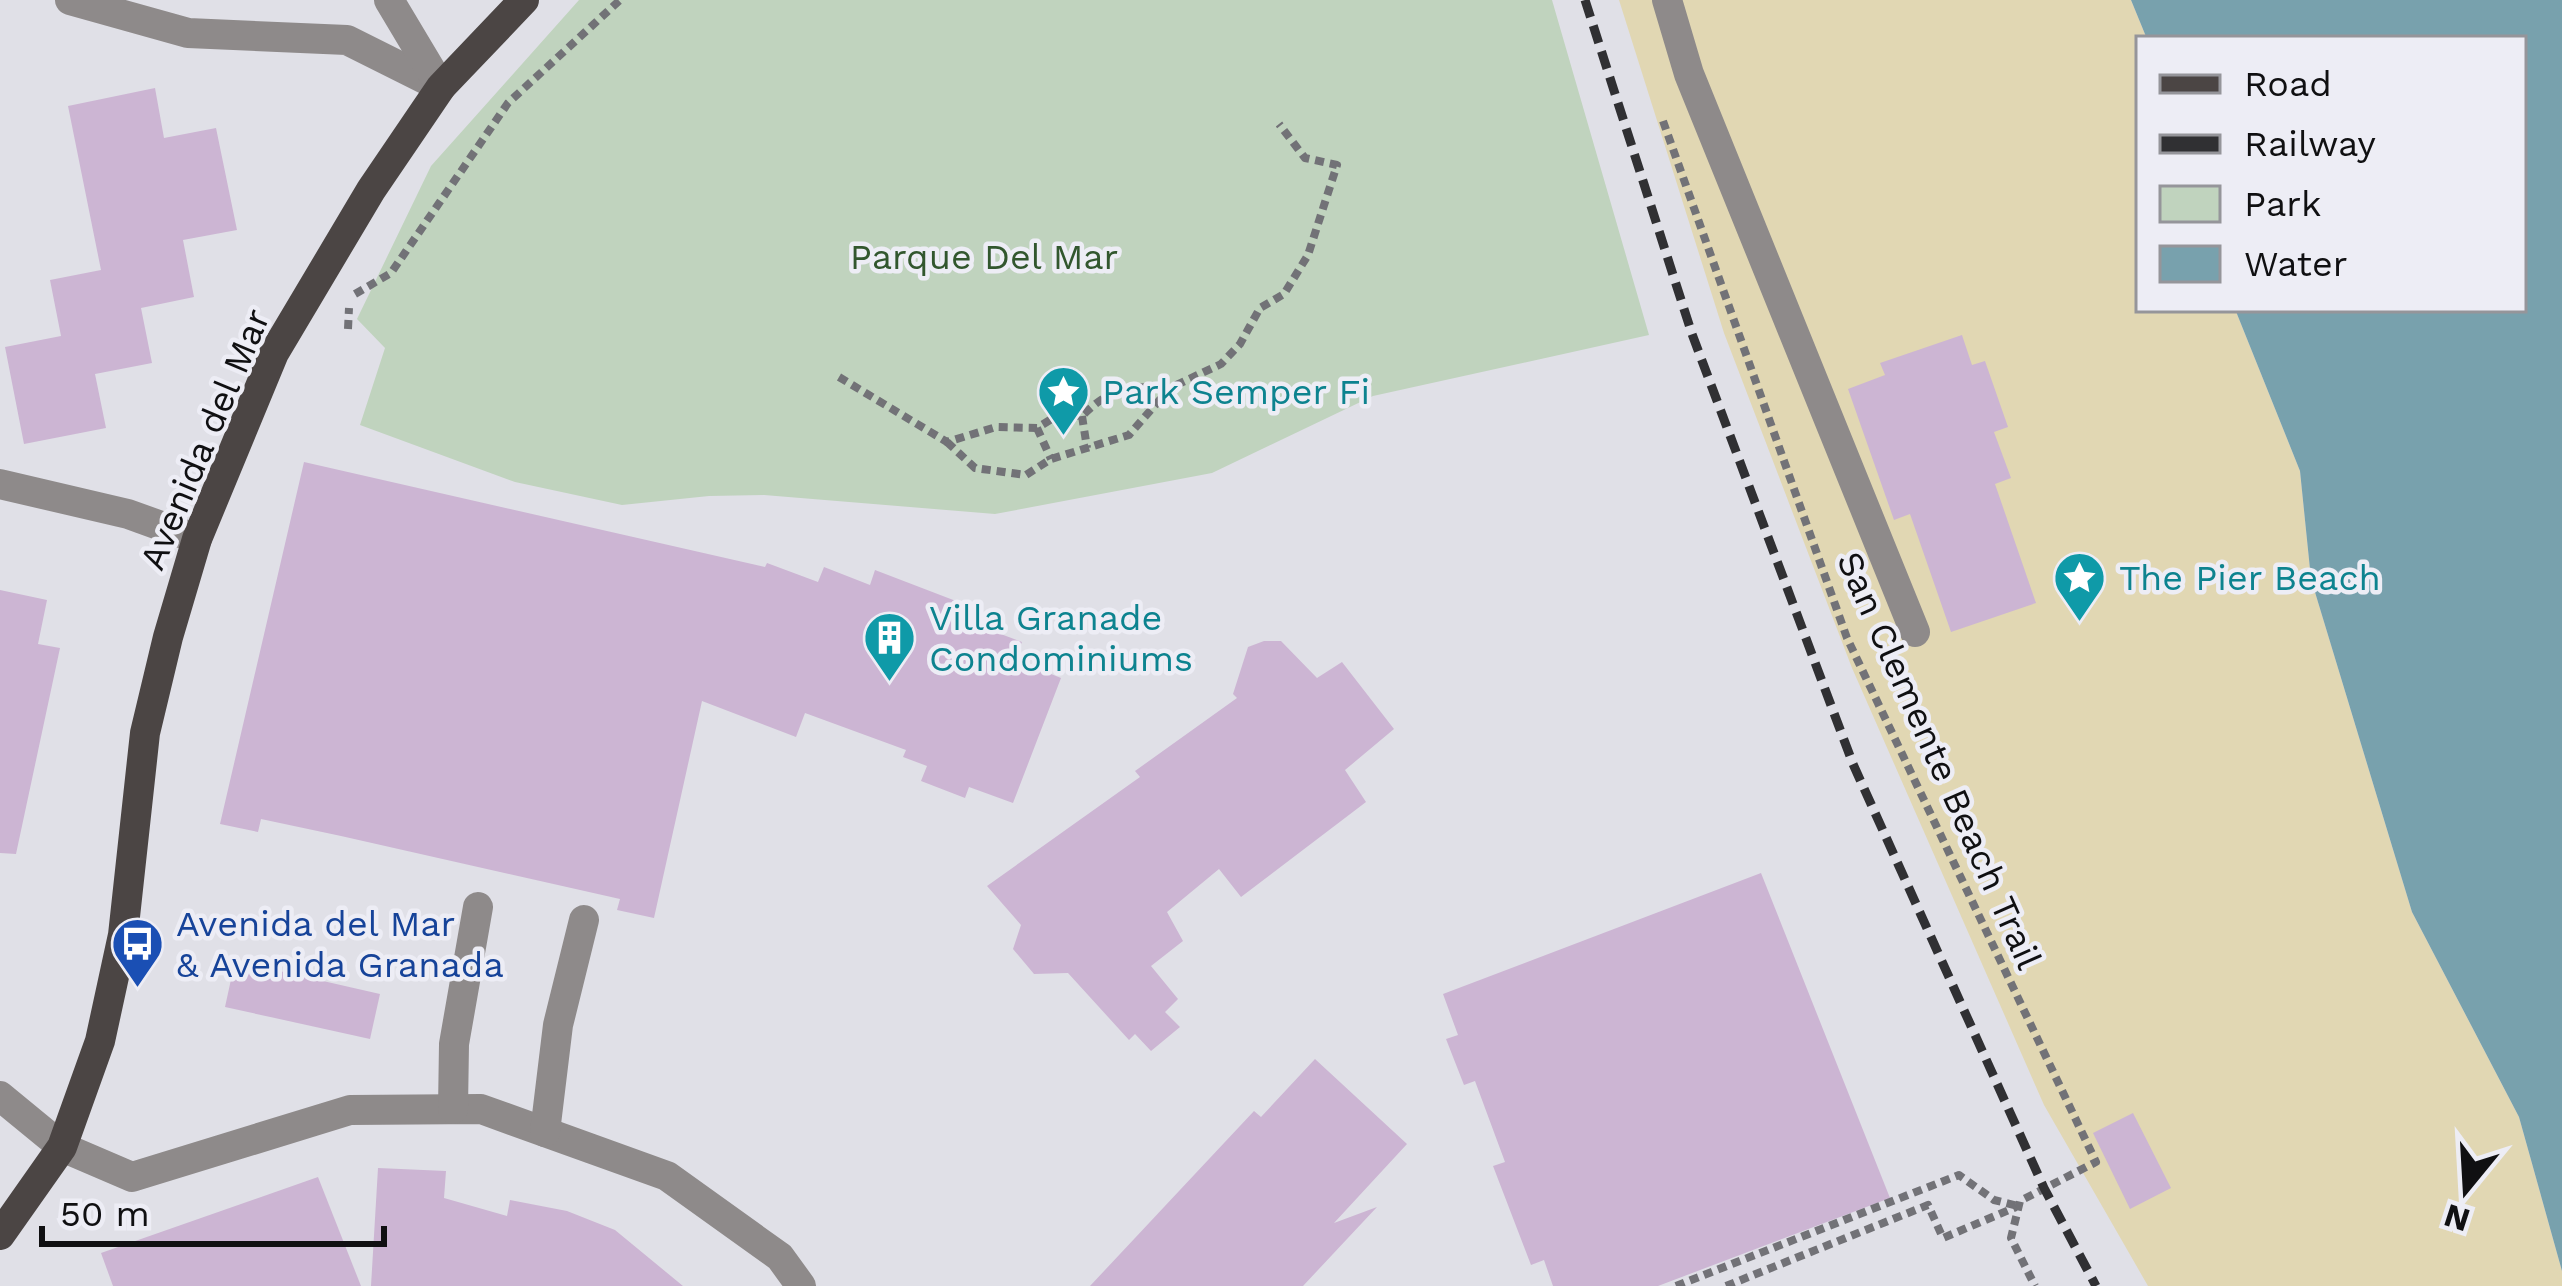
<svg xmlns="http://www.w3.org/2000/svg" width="2562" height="1286" font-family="'Work Sans',sans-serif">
<rect width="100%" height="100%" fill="#e0e0e7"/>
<path fill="#c0d3be" d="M579,0h973l97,335 -276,61 -161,77 -217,41 -231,-19 -55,1 -87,9 -107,-23 -155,-57 25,-77 -28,-29 74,-153z"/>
<path fill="#e1d7b3" d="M1619,0h512l16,39h-8v270h96l65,162 11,108 101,333 107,205 43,154v15h-414l-104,-181 -192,-437 -128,-335z"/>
<path fill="#78a1ad" d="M2131,0h431v1271l-43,-154 -107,-205 -101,-333 -11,-108 -65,-162h288v-270h-376z"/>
<g fill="#ccb5d3">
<path d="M155,88l9,50 52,-10 21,102 -54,10 11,57 -53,11 11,55 -57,11 11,54 -82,16 -19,-97 56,-11 -11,-56 51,-10 -33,-164z"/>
<path d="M1962,335l10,30 13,-4 23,66 -14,5 17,46 -16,6 41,119 -85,29 -41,-118 -16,6 -46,-131 37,-14 -5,-12z"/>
<path d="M304,462l461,105 2,-4 51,19 6,-15 46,18 5,-15 107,41 -5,14 45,17 -8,17 47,19 -48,125 -44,-16 -4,11 -44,-17 6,-15 -24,-9 3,-7 -101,-37 -9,24 -94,-36 -48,217 -37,-8 3,-11 -279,-63 -80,-17 -3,13 -38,-8z"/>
<path d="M0,590l47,10 -9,44 22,4 -44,206 -16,-1z"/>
<path d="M1264,641h17l36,37 25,-16 52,67 -49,41 21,32 -125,95 -22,-28 -52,43 16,29 -32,25 27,33 -13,13 15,15 -29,24 -16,-17 -6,6 -61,-67 -34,1 -21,-25 8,-24 -34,-39 153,-109 -5,-6 102,-73 -4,-4 15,-47z"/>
<path d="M1761,873l129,325 -232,88h-105l-9,-26 -13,5 -38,-99 12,-4 -30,-81 -11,4 -18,-46 12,-4 -15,-41z"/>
<path d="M235,961l145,33 -10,45 -145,-32z"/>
<path d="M1315,1059l92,85 -73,79 43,-16 -74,79h-213l164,-175 7,6z"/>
<path d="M2133,1113l38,75 -41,21 -37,-76z"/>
<path d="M378,1168l68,3 -2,27 63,18 3,-16 57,11 48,19 68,56h-312z"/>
<path d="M318,1177l43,109h-248l-12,-33z"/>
</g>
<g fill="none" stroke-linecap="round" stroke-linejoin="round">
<g stroke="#727277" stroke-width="8" stroke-dasharray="9 6" stroke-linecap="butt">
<path d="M1663,121l184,517 249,524 -76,39 -9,37 24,48"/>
<path d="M355,294l36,-21 117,-170 112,-103"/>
<path d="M348,329l1,-21"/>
<path d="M839,377l108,65 49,-15 41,1 21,-13 24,1c31,-30 45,-30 87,-28"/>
<path d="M1082,416l5,32"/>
<path d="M1037,428l14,31"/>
<path d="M947,442l28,26 51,7 25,-16 78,-24 41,-47 51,-24 19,-20 20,-36 24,-14 24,-39 29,-90 -32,-7 -26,-34"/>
<path d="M1676,1286l283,-111 35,25 24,6"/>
<path d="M1726,1286l202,-81 15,33 73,-31"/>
</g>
<g stroke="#8e8a8a" stroke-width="30">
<path d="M70,0l118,33 159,7 94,47"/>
<path d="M389,0l52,87"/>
<path d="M1667,0l22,74 226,558"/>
<path d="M0,484l128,30 69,25"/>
<path d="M0,1096l62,51 70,30 218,-67 131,-1 186,67 113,81 21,29"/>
<path d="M453,1109l1,-65 24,-137"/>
<path d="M545,1132l13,-107 26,-105"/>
</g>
<path stroke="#4b4544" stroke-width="30" d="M0,1235l62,-88 38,-106 23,-106 22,-202 23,-96 29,-98 77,-186 97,-163 70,-103 83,-87"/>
<path stroke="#303033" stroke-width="9" stroke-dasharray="18 9" stroke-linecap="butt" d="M1585,0l107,334 161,430 191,424 52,98"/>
</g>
<defs>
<symbol id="sight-pin" viewBox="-11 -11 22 30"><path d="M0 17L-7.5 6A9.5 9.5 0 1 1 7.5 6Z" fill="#0f9aa8" stroke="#ededf5"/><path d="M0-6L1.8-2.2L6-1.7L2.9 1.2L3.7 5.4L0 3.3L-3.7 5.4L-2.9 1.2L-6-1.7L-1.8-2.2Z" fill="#fff"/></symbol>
<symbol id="building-pin" viewBox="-11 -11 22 30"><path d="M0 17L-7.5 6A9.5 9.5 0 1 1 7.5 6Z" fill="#0f9aa8" stroke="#ededf5"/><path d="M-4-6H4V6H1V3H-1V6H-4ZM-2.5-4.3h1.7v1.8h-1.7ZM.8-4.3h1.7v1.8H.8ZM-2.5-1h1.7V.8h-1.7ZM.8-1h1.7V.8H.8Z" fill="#fff"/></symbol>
<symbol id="bus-pin" viewBox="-11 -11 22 30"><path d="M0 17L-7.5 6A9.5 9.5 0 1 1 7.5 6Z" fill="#1a4fb4" stroke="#ededf5"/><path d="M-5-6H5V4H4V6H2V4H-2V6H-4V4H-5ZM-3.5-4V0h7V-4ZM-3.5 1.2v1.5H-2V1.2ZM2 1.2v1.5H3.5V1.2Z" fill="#fff"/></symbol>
</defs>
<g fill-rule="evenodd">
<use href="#sight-pin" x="1034" y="362" width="59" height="81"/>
<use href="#sight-pin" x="2050" y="548" width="59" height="81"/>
<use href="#building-pin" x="860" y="608" width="59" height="81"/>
<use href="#bus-pin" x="108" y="914" width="59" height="81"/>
</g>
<g text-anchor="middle" stroke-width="9" stroke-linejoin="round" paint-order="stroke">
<g font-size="36" fill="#32572e" stroke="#ededf5">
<text x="984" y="269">Parque Del Mar</text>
</g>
<g font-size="36" fill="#0d838f" stroke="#ededf5" text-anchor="start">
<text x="1102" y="404">Park Semper Fi</text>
<text x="2119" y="590">The Pier Beach</text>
<text x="929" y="630">Villa Granade<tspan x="929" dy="41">Condominiums</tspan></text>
</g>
<g font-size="36" fill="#101012" stroke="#ededf5">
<text transform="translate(204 439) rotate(-67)" y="13">Avenida del Mar</text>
<text transform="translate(1940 760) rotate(66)" y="13">San Clemente Beach Trail</text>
</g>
<g font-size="36" fill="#164399" stroke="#ededf5" text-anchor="start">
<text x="176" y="936">Avenida del Mar<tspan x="176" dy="41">&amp; Avenida Granada</tspan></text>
</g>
</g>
<rect x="2136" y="36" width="390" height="276" fill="#ededf5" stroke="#95959a" stroke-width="3"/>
<rect x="2160" y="75" width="60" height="18" fill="#4b4544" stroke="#95959a" stroke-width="3"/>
<text x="2244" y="96" font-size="36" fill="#101012">Road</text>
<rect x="2160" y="135" width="60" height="18" fill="#303033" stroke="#95959a" stroke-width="3"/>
<text x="2244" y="156" font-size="36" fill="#101012">Railway</text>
<rect x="2160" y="186" width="60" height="36" fill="#c0d3be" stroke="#95959a" stroke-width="3"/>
<text x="2244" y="216" font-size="36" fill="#101012">Park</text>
<rect x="2160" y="246" width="60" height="36" fill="#78a1ad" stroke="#95959a" stroke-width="3"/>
<text x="2244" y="276" font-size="36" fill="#101012">Water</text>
<g transform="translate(2466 1190) rotate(198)" stroke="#ededf5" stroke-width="9" paint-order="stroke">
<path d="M0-9L21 45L0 30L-21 45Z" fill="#101012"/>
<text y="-18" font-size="33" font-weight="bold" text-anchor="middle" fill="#101012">N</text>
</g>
<path d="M42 1226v18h342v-18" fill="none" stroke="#101012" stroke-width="6"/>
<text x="60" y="1226" font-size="36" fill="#101012" stroke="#ededf5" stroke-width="9" paint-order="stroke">50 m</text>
</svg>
